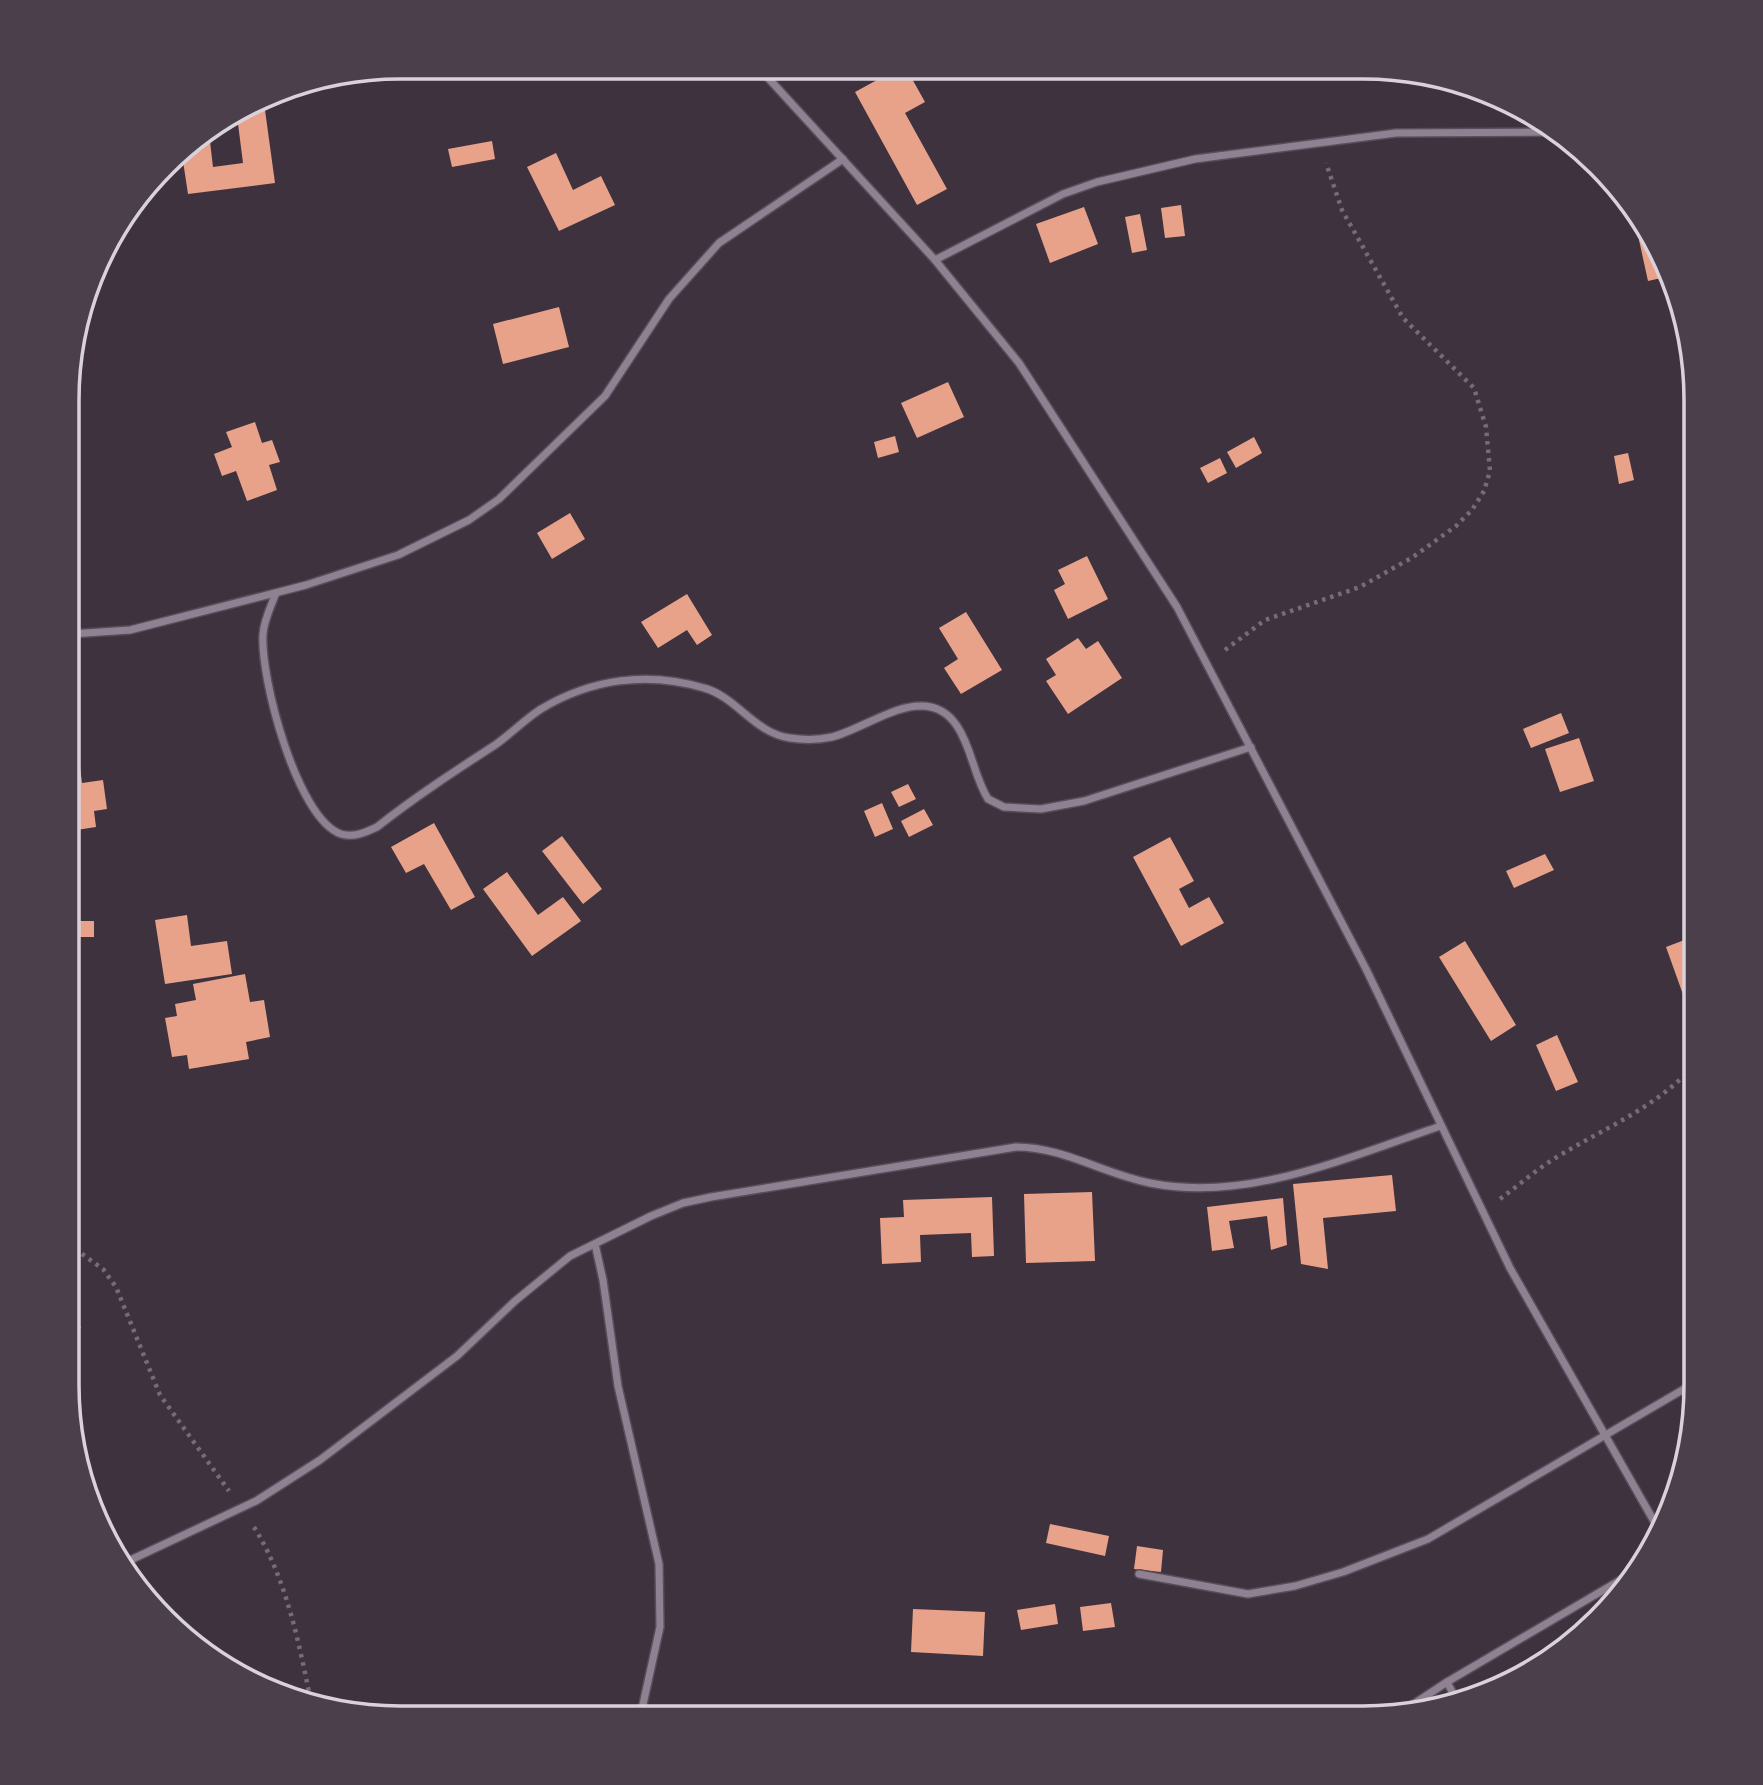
<svg xmlns="http://www.w3.org/2000/svg" width="1763" height="1785" font-family="'Roboto Condensed',sans-serif">
<rect width="100%" height="100%" fill="#3e323f"/>
<g fill="#e8a289">
<path d="M843,68h17l-14,7z"/>
<path d="M899,68h7l19,34 -20,11 42,76 -30,16 -62,-113z"/>
<path d="M265,110l10,73 -87,11 -7,-46 28,-15 4,34 30,-4 -6,-47z"/>
<path d="M492,141l3,18 -43,8 -4,-18z"/>
<path d="M556,153l17,37 28,-14 14,29 -56,26 -32,-64z"/>
<path d="M1181,205l4,31 -20,2 -4,-30z"/>
<path d="M1084,207l14,37 -48,19 -14,-39z"/>
<path d="M1140,214l7,36 -15,3 -7,-36z"/>
<path d="M1650,238l20,38 -22,5 -9,-41z"/>
<path d="M559,307l10,40 -66,17 -10,-40z"/>
<path d="M948,382l16,35 -47,21 -16,-35z"/>
<path d="M255,422l7,21 10,-3 8,22 -11,3 8,25 -30,11 -11,-30 -14,5 -8,-22 18,-7 -6,-15z"/>
<path d="M895,436l4,16 -21,6 -4,-16z"/>
<path d="M1254,437l8,16 -26,15 -9,-16z"/>
<path d="M1628,453l6,27 -15,4 -5,-28z"/>
<path d="M1220,458l7,15 -19,10 -8,-15z"/>
<path d="M570,513l15,26 -33,20 -15,-26z"/>
<path d="M1087,556l21,43 -40,20 -14,-29 11,-6 -7,-14z"/>
<path d="M687,594l25,41 -15,10 -10,-15 -29,18 -17,-26z"/>
<path d="M966,612l36,58 -41,24 -17,-26 14,-9 -19,-31z"/>
<path d="M1078,638l8,11 12,-8 24,37 -54,36 -22,-33 10,-6 -10,-16z"/>
<path d="M1561,713l8,20 -38,15 -8,-19z"/>
<path d="M1579,738l15,43 -34,11 -15,-43z"/>
<path d="M80,767l2,16 21,-3 4,29 -13,2 2,16 -26,4 1,-63z"/>
<path d="M908,784l8,15 -17,8 -8,-15z"/>
<path d="M882,803l11,26 -18,8 -11,-26z"/>
<path d="M924,809l9,16 -24,12 -8,-16z"/>
<path d="M434,823l41,74 -24,13 -27,-46 -18,9 -15,-26z"/>
<path d="M562,836l40,53 -19,15 -41,-53z"/>
<path d="M1170,837l24,44 -15,8 10,19 20,-11 15,26 -43,23 -48,-89z"/>
<path d="M1545,854l9,16 -40,18 -8,-17z"/>
<path d="M507,872l31,43 25,-18 18,24 -49,35 -49,-67z"/>
<path d="M187,915l4,31 36,-5 5,33 -67,10 -10,-64z"/>
<rect x="70" y="921" width="24" height="16"/>
<path d="M1687,939l9,23v34l-11,4 -19,-53z"/>
<path d="M1465,941l51,84 -25,16 -52,-84z"/>
<path d="M245,974l5,28 14,-2 6,37 -24,5 3,17 -60,10 -2,-14 -15,2 -7,-39 12,-2 -2,-12 21,-4 -3,-16z"/>
<path d="M1557,1035l21,47 -22,9 -20,-46z"/>
<path d="M1392,1175l4,36 -73,7 5,51 -27,-5 -8,-80z"/>
<path d="M1092,1192l3,69 -69,2 -2,-69z"/>
<path d="M992,1197l2,59 -22,1 -1,-24 -51,2 1,27 -39,2 -2,-46 24,-1 -1,-17z"/>
<path d="M1283,1198l4,47 -16,5 -4,-34 -38,5 5,27 -22,3 -5,-44z"/>
<path d="M73,1312l8,16 -13,7v-20z"/>
<path d="M1050,1524l59,12 -4,20 -59,-13z"/>
<path d="M1137,1546l26,4 -2,22 -27,-3z"/>
<path d="M1111,1603l4,24 -32,4 -3,-24z"/>
<path d="M1055,1604l3,20 -37,6 -4,-20z"/>
<path d="M913,1609l72,3 -2,44 -72,-4z"/>
</g>
<g fill="none" stroke-linecap="round" stroke-linejoin="round">
<defs>
<g id="street">
<path d="M759,68l176,192 84,103 158,244 189,362 144,299 149,262"/>
<path d="M935,260l128,-66 34,-12 98,-23 201,-26 157,-1"/>
<path d="M276,593c-5,13 -12,27 -13,41 -3,43 34,185 78,200 13,4 25,-2 36,-7 38,-30 78,-56 118,-82 16,-11 30,-26 46,-36 50,-30 106,-38 163,-21 33,9 50,45 86,50 14,2 28,2 42,-1 37,-9 94,-58 125,-11 15,22 17,51 31,73l16,8 37,2 43,-8 167,-54"/>
<path d="M71,634l59,-4 176,-45 92,-30 71,-35 30,-21 106,-103 64,-97 50,-56 124,-84"/>
<path d="M595,1244l8,36 15,106 41,178 1,63 -20,91"/>
<path d="M122,1564l134,-63 64,-41 137,-104 58,-55 55,-45 81,-40 32,-13 28,-6 305,-50c47,0 88,27 134,36 98,20 200,-27 291,-57"/>
<path d="M1139,1574l109,20 47,-8 48,-14 85,-33 268,-157"/>
<path d="M1447,1682l11,21"/>
<path d="M1397,1715l50,-33 187,-110"/>
</g>
</defs>
<use href="#street" stroke="#574e59" stroke-width="10"/>
<g stroke="#766b77" stroke-width="4.5" stroke-dasharray="3.5 5" stroke-linecap="butt">
<path d="M1225,650l40,-30 95,-33 53,-30 43,-31 16,-16 12,-19 6,-20 -4,-44 -12,-39 -71,-70 -61,-108 -16,-47"/>
<path d="M1500,1199c19,-14 37,-30 57,-42 49,-30 101,-50 139,-94"/>
<path d="M68,1244l35,25 13,18 44,108 69,96"/>
<path d="M254,1527c32,51 44,112 56,170"/>
</g>
<use href="#street" stroke="#8f8191" stroke-width="7"/>
</g>
<path d="M0 0H1763V1785H0ZM400 79H1363A321 321 0 0 1 1684 400V1385A321 321 0 0 1 1363 1706H400A321 321 0 0 1 79 1385V400A321 321 0 0 1 400 79Z" fill="#4a3f4b" fill-rule="evenodd"/>
<path fill="none" stroke="#dad2db" stroke-width="3.5" d="M400 79H1363A321 321 0 0 1 1684 400V1385A321 321 0 0 1 1363 1706H400A321 321 0 0 1 79 1385V400A321 321 0 0 1 400 79Z"/>
</svg>
